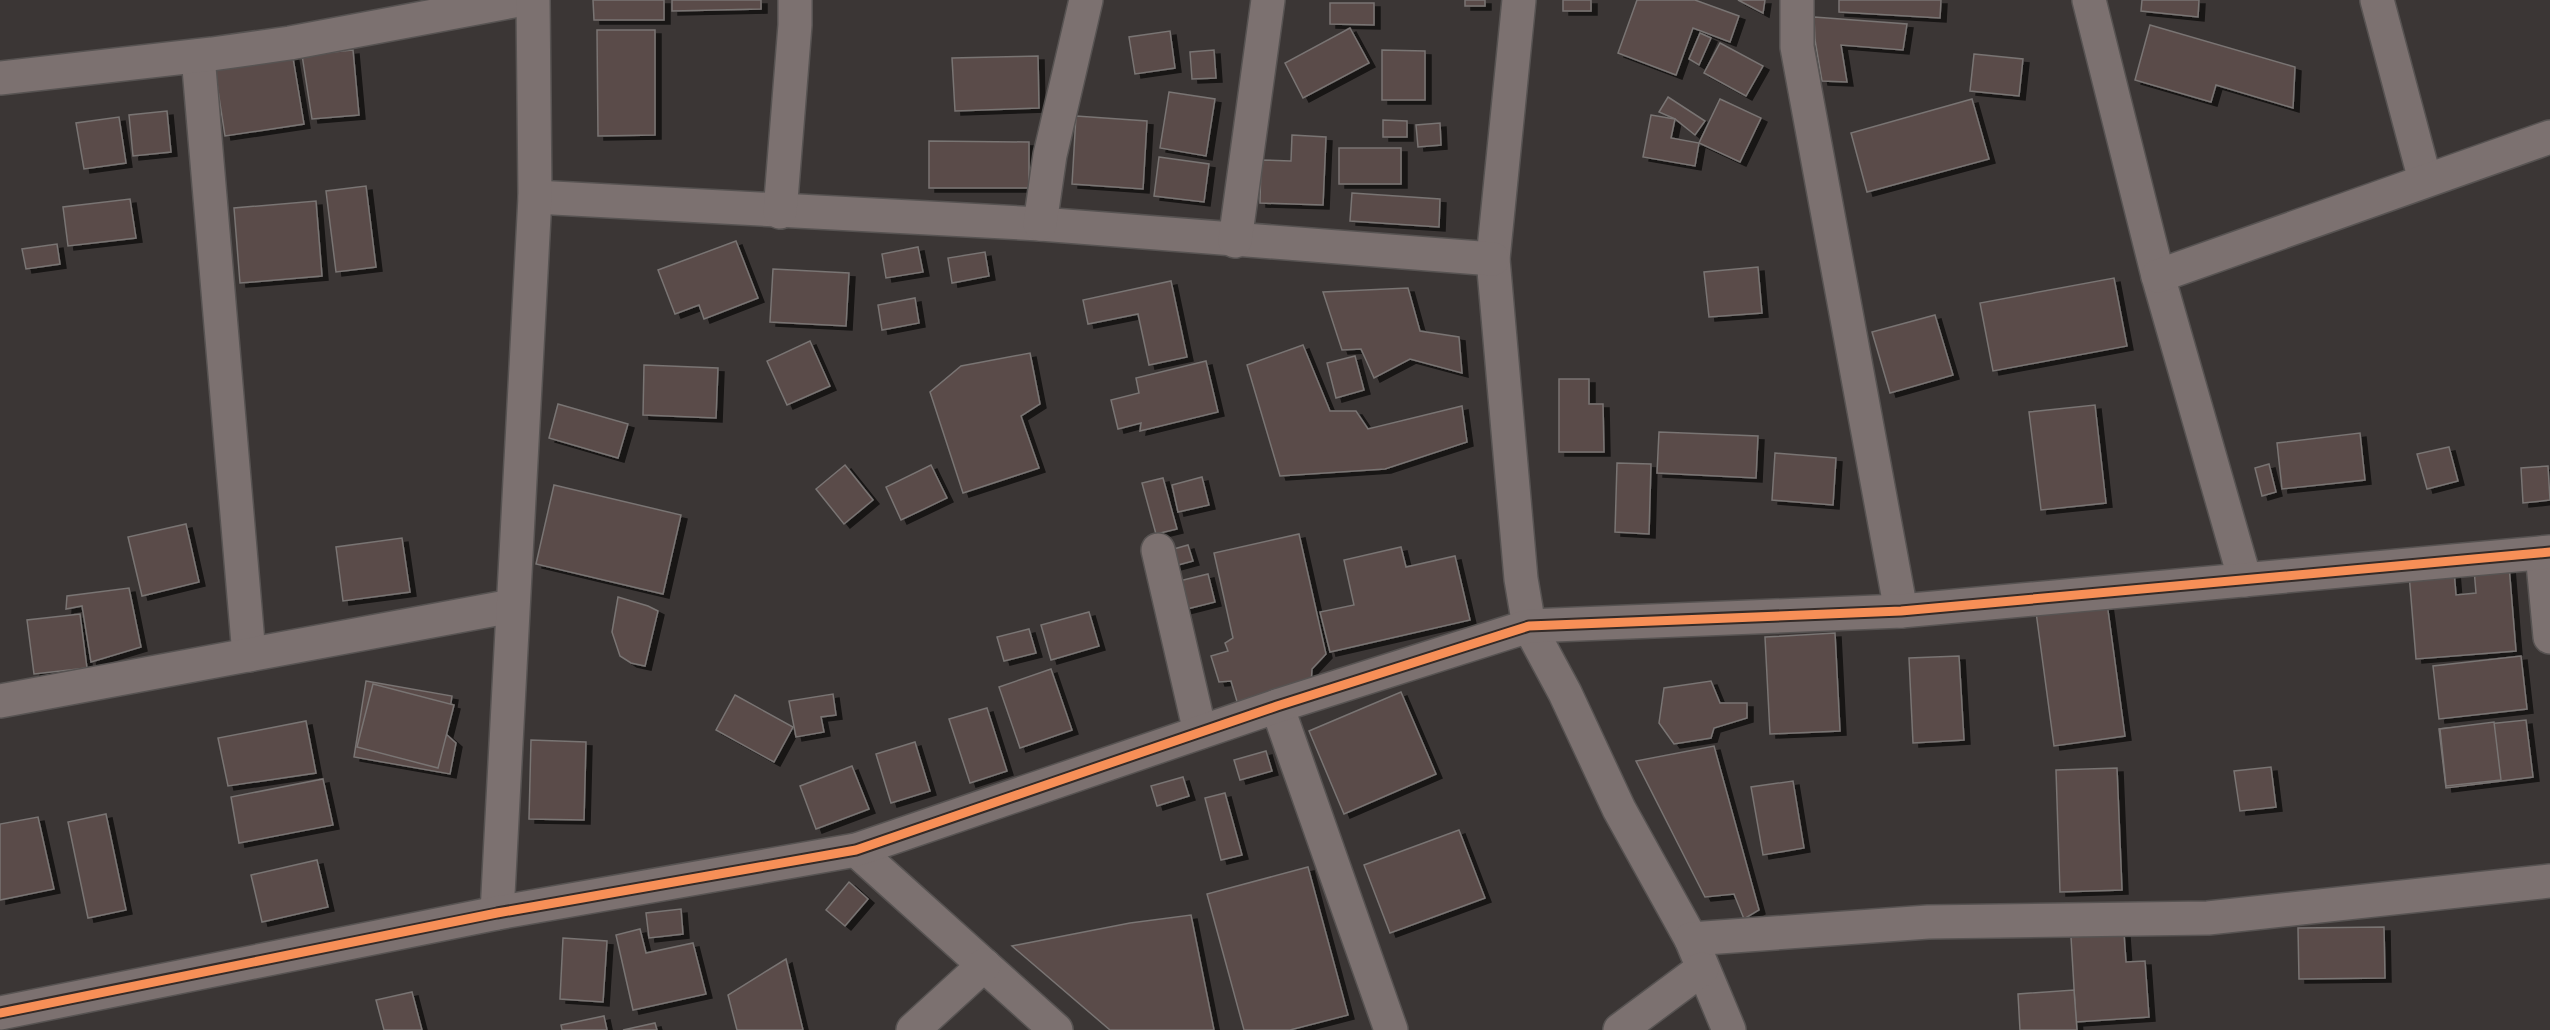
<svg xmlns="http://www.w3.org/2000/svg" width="2550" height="1030" font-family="Rubik,sans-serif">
<defs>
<filter id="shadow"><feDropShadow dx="6" dy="4" stdDeviation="0" flood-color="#0009"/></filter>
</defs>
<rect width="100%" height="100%" fill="#3b3635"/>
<g fill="#5a4b49" stroke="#797473" stroke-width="1.5" filter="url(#shadow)">
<path d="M593,0h71v20h-70z"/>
<path d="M672,0h89v9l-89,2z"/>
<rect x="1465" y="0" width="20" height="6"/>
<rect x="1563" y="0" width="28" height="11"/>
<path d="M1637,0h58l44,16 -9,26 -37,-14 -17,47 -58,-22z"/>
<path d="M1738,0h27l-2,13z"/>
<path d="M1839,0h102l-1,18 -101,-6z"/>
<path d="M2142,0h57l-1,17 -57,-6z"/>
<path d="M1330,3h44v22l-44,-1z"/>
<path d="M1814,17l93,7 -4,26 -62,-5 6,37 -25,-1 -7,-41z"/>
<path d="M2150,25l145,42 -2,41 -77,-23 -5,17 -76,-22z"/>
<path d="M1350,28l19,35 -66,35 -18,-35z"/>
<path d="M597,30h58v105l-57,1z"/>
<path d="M1170,31l5,37 -40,6 -6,-37z"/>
<path d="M1700,33l11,5 -12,27 -10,-6z"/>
<path d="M1720,43l43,23 -17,30 -42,-23z"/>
<path d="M291,46l13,78 -79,12 -12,-78z"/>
<path d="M353,50l6,65 -47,4 -10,-64z"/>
<path d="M1214,50l2,28 -24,1 -2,-27z"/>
<path d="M1382,50l43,1v49h-43z"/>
<path d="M1974,54l49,5 -4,37 -49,-5z"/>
<path d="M1038,56l1,52 -84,3 -3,-53z"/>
<path d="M1169,92l46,7 -9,57 -46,-8z"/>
<path d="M1668,97l37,24 -10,14 -20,-16 -16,-7z"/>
<path d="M1720,99l41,19 -21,44 -41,-19z"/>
<path d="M1972,99l17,60 -122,33 -16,-59z"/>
<path d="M167,111l4,41 -38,4 -4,-41z"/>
<path d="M1651,115l24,4 -4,19 28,5 -4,23 -52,-9z"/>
<path d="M1076,116l71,5 -4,68 -71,-5z"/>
<path d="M119,117l7,46 -42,6 -8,-46z"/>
<path d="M1383,120l24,1v16h-24z"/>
<path d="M1440,123l1,22 -23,2 -2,-22z"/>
<path d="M1292,135l34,2 -3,68 -63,-2 1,-43 30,1z"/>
<path d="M929,141l100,1v46h-100z"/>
<rect x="1339" y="148" width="62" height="36"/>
<path d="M1159,157l50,7 -5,38 -50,-6z"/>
<path d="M366,186l10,81 -40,5 -10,-81z"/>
<path d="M1352,193l88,6 -1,28 -89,-6z"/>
<path d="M130,199l6,39 -68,8 -5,-39z"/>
<path d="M316,201l6,75 -82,7 -6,-75z"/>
<path d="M736,241l22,57 -54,21 -5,-14 -24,9 -17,-44z"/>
<path d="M57,244l3,20 -34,5 -4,-20z"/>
<path d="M918,247l5,25 -37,6 -4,-24z"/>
<path d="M985,252l4,24 -37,7 -4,-25z"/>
<path d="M1758,267l4,46 -53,4 -5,-45z"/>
<path d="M773,269l76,4 -3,53 -76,-4z"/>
<path d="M2114,278l13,68 -134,25 -13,-68z"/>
<path d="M1171,281l16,76 -38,8 -11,-51 -50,10 -5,-24z"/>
<path d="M1408,288l12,43 39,6 3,36 -52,-14 -36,19 -13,-29 -19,1 -19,-58z"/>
<path d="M915,298l4,25 -37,7 -4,-25z"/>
<path d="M1935,315l18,60 -63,18 -18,-61z"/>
<path d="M810,341l20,45 -43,19 -20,-44z"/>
<path d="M1303,345l27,66h26l12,18 94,-23 5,36 -82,27 -105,7 -33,-111z"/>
<path d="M1030,353l10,51 -19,12 18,52 -76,25 -33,-101 31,-26z"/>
<path d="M1355,356l9,34 -28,8 -9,-35z"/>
<path d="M1206,361l12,51 -78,19 1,-8 -23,6 -7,-29 28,-7 -3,-15z"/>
<path d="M644,365l74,3 -2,50 -73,-3z"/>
<path d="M1559,379h30v25h14l1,48h-45z"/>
<path d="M558,404l70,20 -10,34 -69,-20z"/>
<path d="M2095,405l11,98 -65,7 -12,-98z"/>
<path d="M1659,432l99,4 -2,42 -99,-5z"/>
<path d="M2360,433l5,47 -83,9 -5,-46z"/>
<path d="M2449,447l9,34 -31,8 -10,-35z"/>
<path d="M1775,453l61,5 -3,47 -61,-5z"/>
<path d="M1617,463l34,1 -2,70 -34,-2z"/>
<path d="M2269,464l7,28 -14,4 -7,-28z"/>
<path d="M845,465l28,35 -29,24 -28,-35z"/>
<path d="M931,465l16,33 -46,22 -15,-33z"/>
<path d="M2548,466l2,34 -27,3 -2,-35z"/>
<path d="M1202,477l7,28 -31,7 -6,-27z"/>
<path d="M1163,478l14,51 -21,5 -14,-51z"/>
<path d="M554,485l127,30 -18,79 -127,-30z"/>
<path d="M186,524l13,58 -57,14 -14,-59z"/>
<path d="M1299,534l27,120 -14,15 -1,16 -73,20 -7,-24 -12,1 -8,-26 17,-5 -3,-8 8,-5 -19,-85z"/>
<path d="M402,538l8,54 -67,9 -7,-54z"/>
<path d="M1188,545l5,16 -26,7 -4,-16z"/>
<path d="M1401,547l5,20 49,-11 15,64 -140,32 -10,-40 34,-7 -10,-45z"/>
<path d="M2509,566l7,85 -100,8 -7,-85 45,-4 2,25 20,-2 -2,-24z"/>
<path d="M1208,574l7,28 -36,9 -8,-28z"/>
<path d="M129,588l12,59 -50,15 -9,-56 -16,3 1,-13z"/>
<path d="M618,597l30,9 10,5 -13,55 -14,-3 -11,-7 -8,-24z"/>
<path d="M2107,603l18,133 -71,10 -18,-134z"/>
<path d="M1089,612l10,34 -48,14 -10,-35z"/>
<path d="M80,614l7,54 -53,6 -7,-54z"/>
<path d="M1029,629l7,24 -32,8 -7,-24z"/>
<path d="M1835,633l5,98 -70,3 -5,-97z"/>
<path d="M1959,656l5,84 -51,3 -4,-85z"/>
<path d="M2521,656l6,53 -88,10 -6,-53z"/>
<path d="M1051,669l21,61 -52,18 -21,-61z"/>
<path d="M366,681l86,15 -6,38 10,9 -6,31 -96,-17z"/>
<path d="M1711,681l9,22h27v15l-33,10 -3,10 -37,6 -15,-21 5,-35z"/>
<path d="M373,684l81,21 -16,63 -81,-21z"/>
<path d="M1401,692l35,82 -92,40 -35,-83z"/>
<path d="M833,694l3,21 -15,2 3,15 -28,5 -7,-36z"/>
<path d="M735,695l58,32 -19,35 -58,-32z"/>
<path d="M987,708l20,63 -37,12 -21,-64z"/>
<path d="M2526,720l7,57 -87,11 -7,-59z"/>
<path d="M306,721l10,52 -88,13 -10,-48z"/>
<path d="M2494,722l7,58 -55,6 -6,-57z"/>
<path d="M531,740l55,2 -2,78 -55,-1z"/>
<path d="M915,742l15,49 -39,12 -15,-49z"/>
<path d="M1714,746l45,164 -15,9 -10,-25 -29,3 -69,-136z"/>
<path d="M1266,751l6,20 -32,9 -6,-20z"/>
<path d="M852,766l17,43 -53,20 -16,-43z"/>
<path d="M2271,767l5,40 -36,4 -6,-40z"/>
<path d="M2117,768l5,122 -62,2 -4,-122z"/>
<path d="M1183,777l6,19 -32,10 -6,-20z"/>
<path d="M323,779l10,46 -94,18 -8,-46z"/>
<path d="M1793,781l11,67 -41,7 -12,-68z"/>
<path d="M1225,793l17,62 -21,5 -16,-62z"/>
<path d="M106,814l20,96 -38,8 -20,-96z"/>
<path d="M38,817l16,72 -54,11v-76z"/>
<path d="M1459,830l26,68 -95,35 -26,-68z"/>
<path d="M317,860l11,47 -66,15 -11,-47z"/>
<path d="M1308,867l40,148 -58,15h-46l-37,-136z"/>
<path d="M849,882l19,17 -23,27 -19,-16z"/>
<path d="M681,909l2,25 -34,4 -3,-25z"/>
<path d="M1191,915l23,115h-104l-98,-84 118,-23z"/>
<path d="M2384,927l1,51 -86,1 -1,-51z"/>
<path d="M640,929l6,24 47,-10 13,51 -73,16 -17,-75z"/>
<path d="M2124,933l2,29 19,-1 4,56 -73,5 -5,-85z"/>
<path d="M563,938l44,3 -4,61 -43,-3z"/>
<path d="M786,959l17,71h-66l-9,-35z"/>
<path d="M2074,990l3,40h-57l-2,-36z"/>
<path d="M412,992l10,38h-38l-8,-30z"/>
<path d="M604,1016l3,14h-45l-1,-5z"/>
<path d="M655,1023l2,7h-34z"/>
</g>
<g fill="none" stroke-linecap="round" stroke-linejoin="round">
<defs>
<g id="minor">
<path d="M1519,0l-26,259 28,320 8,47 36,67 54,116 72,130 38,91"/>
<path d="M1797,0v47l104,564"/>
<path d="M2089,0l69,276 87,304"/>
<path d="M2377,0l48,180"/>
<path d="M198,56l51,599"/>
<path d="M0,78l212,-24 78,-11 229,-43"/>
<path d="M535,197l505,27 453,35"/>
<path d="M780,212l15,-187v-25"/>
<path d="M1040,224l10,-69 36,-155"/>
<path d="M1235,241l33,-241"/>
<path d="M2158,276l392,-139"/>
<path d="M1158,550l42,182"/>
<path d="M2542,553l8,84"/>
<path d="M0,701l512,-95"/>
<path d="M1277,706l114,324"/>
<path d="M856,850l200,180"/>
<path d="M497,913l38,-716 -2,-197"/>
<path d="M1691,939l237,-17 280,-4 342,-37"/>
<path d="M0,1013l497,-100 359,-63 421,-144 252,-80 372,-15 649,-59"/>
<path d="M913,1030l71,-65"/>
<path d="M1620,1030l82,-61"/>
</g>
</defs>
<use href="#minor" stroke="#575352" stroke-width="36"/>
<use href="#minor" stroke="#7c7170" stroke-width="33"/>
<defs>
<path id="cycleway" d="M0,1013l497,-100 359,-63 421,-144 252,-80 372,-15 649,-59"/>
</defs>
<use href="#cycleway" stroke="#342b28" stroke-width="13"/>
<use href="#cycleway" stroke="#f78f57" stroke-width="9"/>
</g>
</svg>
